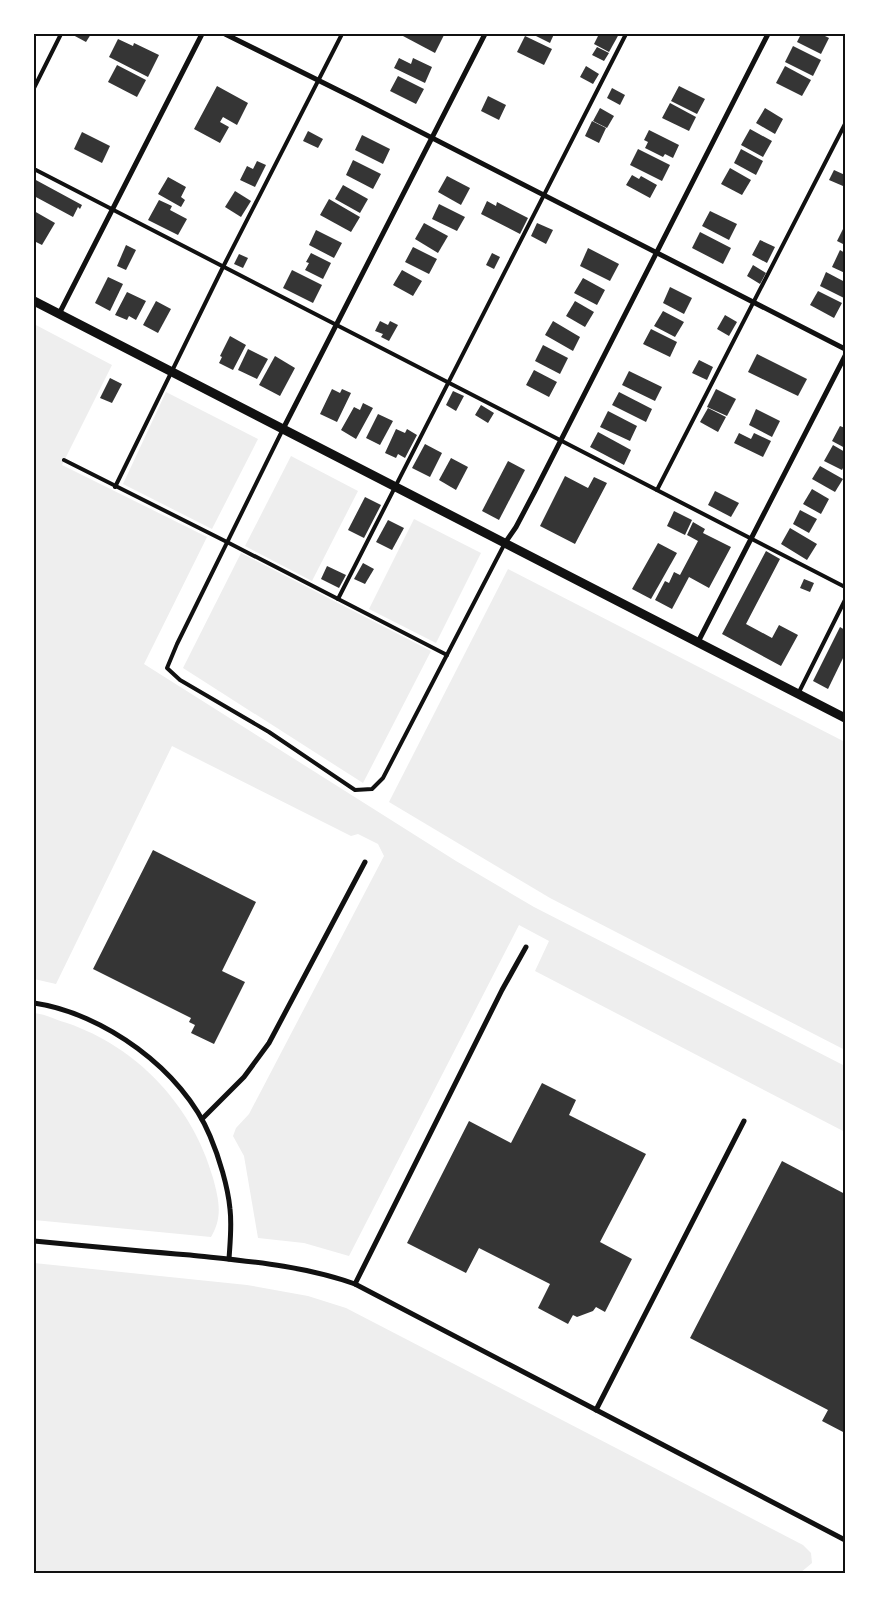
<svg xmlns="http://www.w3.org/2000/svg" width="879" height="1607" font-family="'Asap Condensed',sans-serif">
<rect width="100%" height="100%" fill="#fff"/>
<g fill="#eee">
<path d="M34,324l78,41 -50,100 145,72 -63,127 312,197 78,46 311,159v66l-310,-161 14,-30 -30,-16 -170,331 -45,-13 -46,-5 -14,-82 -11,-20 3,-8 13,-14 135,-258 -6,-12 -20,-10 -7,2 -179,-90 -116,238 -22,-5z"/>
<path d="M166,392l92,47 -46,90 -89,-45z"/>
<path d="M291,456l67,35 -46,90 -67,-35z"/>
<path d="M414,519l67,34 -45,90 -67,-34z"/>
<path d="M241,553l190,98 -68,132 -180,-115z"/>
<path d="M508,569l337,173v308l-295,-152 -161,-96z"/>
<path d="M34,1013c11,1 22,7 33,10 70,24 126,83 146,155 6,22 10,39 -2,59l-177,-17z"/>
<path d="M34,1263l213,22 61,11 38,12 457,237 8,8 1,10 -12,10h-766z"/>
</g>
<g fill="#353535">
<path d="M74,34h17l-5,8 -13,-7z"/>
<path d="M404,34h38l2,1 -9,18 -32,-17z"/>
<path d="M532,34h22l-4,9z"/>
<path d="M599,34h20l-10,18 -15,-8z"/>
<path d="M801,34h20l8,4 -8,16 -24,-12z"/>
<path d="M525,36l27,13 -8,16 -27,-13z"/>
<path d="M118,39l15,7 1,-3 25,12 -11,22 -39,-20z"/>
<path d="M793,46l28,14 -8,16 -28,-14z"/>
<path d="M597,47l12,6 -5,8 -12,-6z"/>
<path d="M399,58l12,6 2,-6 19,9 -7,16 -31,-15z"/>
<path d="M117,65l29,15 -9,17 -29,-15z"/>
<path d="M586,66l13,8 -6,10 -13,-7z"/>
<path d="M785,66l26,14 -9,16 -26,-13z"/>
<path d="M398,76l26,13 -8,15 -26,-13z"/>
<path d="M217,86l31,17 -11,22 -14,-8 -3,5 9,5 -9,16 -26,-14z"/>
<path d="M679,86l26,13 -8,15 -26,-13z"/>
<path d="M612,88l13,7 -5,10 -13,-7z"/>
<path d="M488,96l18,9 -7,15 -18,-9z"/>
<path d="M670,103l26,14 -7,14 -27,-13z"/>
<path d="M600,108l14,8 -7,12 -14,-7z"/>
<path d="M765,108l18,11 -8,15 -19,-11z"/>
<path d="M592,121l14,7 -7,15 -14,-7z"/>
<path d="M750,129l22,12 -9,16 -22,-12z"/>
<path d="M649,130l30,15 -6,13 -8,-4 -2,3 -18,-9 3,-6 -4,-2z"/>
<path d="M308,131l15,8 -5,9 -15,-7z"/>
<path d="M82,132l28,14 -8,17 -28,-14z"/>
<path d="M362,135l28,14 -7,15 -28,-14z"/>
<path d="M638,149l32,16 -8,16 -32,-16z"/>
<path d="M741,149l22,12 -7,14 -22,-12z"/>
<path d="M353,160l28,14 -8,15 -27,-14z"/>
<path d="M257,161l9,4 -11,22 -15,-7 7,-14 6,3z"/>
<path d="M730,168l21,12 -9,15 -21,-11z"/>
<path d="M834,170l11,5v7l-2,4 -14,-6z"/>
<path d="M632,175l7,4 2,-3 16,9 -7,13 -24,-13z"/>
<path d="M447,176l23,12 -9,17 -23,-13z"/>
<path d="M168,177l18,10 -5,10 4,3 -4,7 -23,-13z"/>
<path d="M34,179l48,26 -2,4 -2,-2 -5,10 -39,-21z"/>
<path d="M343,185l25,14 -8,14 -25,-14z"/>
<path d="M235,191l16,10 -10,16 -16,-10z"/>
<path d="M329,199l31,18 -9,15 -31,-17z"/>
<path d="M159,200l13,6 -2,4 17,9 -9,16 -30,-15z"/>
<path d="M487,201l9,5 1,-4 31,16 -8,16 -39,-20z"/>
<path d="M439,204l26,13 -8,14 -25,-12z"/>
<path d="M34,211l21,12 -13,22 -8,-4z"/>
<path d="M710,211l27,13 -8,16 -27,-14z"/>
<path d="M424,223l24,13 -10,17 -23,-14z"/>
<path d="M537,223l16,7 -7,14 -15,-8z"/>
<path d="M844,227h1v18l-8,-4z"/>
<path d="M316,230l26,13 -8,15 -25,-13z"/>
<path d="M700,232l31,16 -8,16 -31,-16z"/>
<path d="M760,240l15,7 -8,16 -15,-8z"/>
<path d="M126,245l10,5 -10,20 -9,-4z"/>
<path d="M413,247l24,12 -8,15 -24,-12z"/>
<path d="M588,248l31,16 -9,17 -30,-15z"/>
<path d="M840,250l5,3v20l-13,-6z"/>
<path d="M311,253l20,10 -8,16 -18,-9 4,-7 -3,-1z"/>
<path d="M492,253l8,4 -6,12 -8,-4z"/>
<path d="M239,254l9,4 -5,10 -9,-4z"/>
<path d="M753,265l13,8 -6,11 -13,-8z"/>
<path d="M292,270l30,15 -9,18 -30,-15z"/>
<path d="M402,270l20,11 -9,15 -20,-11z"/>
<path d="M826,272l19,10 -1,16 -24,-12z"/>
<path d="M108,277l15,7 -13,27 -15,-8z"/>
<path d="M583,278l22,12 -8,15 -23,-12z"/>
<path d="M670,287l22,11 -8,16 -21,-11z"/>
<path d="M818,291l24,12 -8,15 -24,-13z"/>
<path d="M127,292l19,9 -10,19 -7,-4 -2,4 -12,-5z"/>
<path d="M156,301l15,8 -13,24 -15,-8z"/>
<path d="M575,301l19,11 -9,15 -19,-11z"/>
<path d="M663,311l21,11 -9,15 -21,-11z"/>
<path d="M725,315l12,7 -8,14 -12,-7z"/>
<path d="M380,321l8,4 2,-4 8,4 -9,16 -8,-4 2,-3 -8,-3z"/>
<path d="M553,321l27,16 -7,14 -28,-16z"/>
<path d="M651,329l26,13 -7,15 -27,-13z"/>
<path d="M230,336l16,9 -13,25 -14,-7 3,-6 -2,-1z"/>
<path d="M543,345l25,13 -8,16 -25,-13z"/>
<path d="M248,349l20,10 -11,20 -19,-9z"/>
<path d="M757,354l50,25 -9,17 -50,-24z"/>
<path d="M275,356l20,12 -15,28 -21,-11z"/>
<path d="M699,360l14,7 -6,13 -15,-7z"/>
<path d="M534,370l23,12 -8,15 -23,-12z"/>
<path d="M629,371l33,16 -7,14 -33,-16z"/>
<path d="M110,378l12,6 -10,19 -12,-5z"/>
<path d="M332,389l8,4 2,-4 9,4 -14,29 -17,-8z"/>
<path d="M716,389l20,10 -9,17 -20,-9z"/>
<path d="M453,391l11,5 -8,15 -10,-6z"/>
<path d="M619,392l33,17 -6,13 -34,-17z"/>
<path d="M363,403l10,5 -17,31 -15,-9 13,-23 6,3z"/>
<path d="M481,405l13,8 -6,10 -13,-8z"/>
<path d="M708,408l18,9 -8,15 -18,-10z"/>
<path d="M756,409l24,12 -8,16 -23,-12z"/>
<path d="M608,411l29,15 -7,15 -30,-14z"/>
<path d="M378,414l15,7 -13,24 -14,-7z"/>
<path d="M840,426l5,2v20l-13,-7z"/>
<path d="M396,429l9,4 2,-4 10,6 -12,23 -7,-4 -2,4 -11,-5z"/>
<path d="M598,432l33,18 -7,15 -34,-18z"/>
<path d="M739,433l12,6 3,-6 17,8 -8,16 -29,-14z"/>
<path d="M425,444l17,9 -12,24 -18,-9z"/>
<path d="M833,445l12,7v12l-3,6 -18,-9z"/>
<path d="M451,458l17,9 -12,23 -17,-10z"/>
<path d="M508,461l17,9 -26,50 -17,-9z"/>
<path d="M820,466l23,13 -8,13 -23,-13z"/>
<path d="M565,476l23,12 6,-11 13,6 -32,61 -35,-18z"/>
<path d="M812,489l17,10 -8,15 -18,-10z"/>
<path d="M715,491l24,12 -8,14 -23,-12z"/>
<path d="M365,497l16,8 -17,33 -16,-8z"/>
<path d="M800,510l17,9 -8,14 -16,-9z"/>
<path d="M674,511l18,9 -7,15 -18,-9z"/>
<path d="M388,520l16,8 -12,22 -16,-8z"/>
<path d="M693,522l12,7 -2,4 28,14 -22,41 -20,-11 -17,32 -17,-9 10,-19 4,2 5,-11 6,3 18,-34 -11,-6z"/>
<path d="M790,528l27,16 -10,16 -26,-16z"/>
<path d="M658,543l19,10 -26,46 -19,-10z"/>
<path d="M766,551l14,8 -34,65 26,14 7,-13 19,10 -17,31 -59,-32z"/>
<path d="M363,563l11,6 -9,15 -11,-5z"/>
<path d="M327,566l19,9 -7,13 -18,-9z"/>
<path d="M804,579l10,4 -4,9 -10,-4z"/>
<path d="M840,627l5,3v24l-17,35 -15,-8z"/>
<path d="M153,850l103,52 -34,69 23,11 -31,62 -23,-11 4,-8 -6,-3 2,-4 -98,-49z"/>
<path d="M542,1083l34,17 -7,15 77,39 -46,88 32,17 -27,53 -9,-5 -3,4 -16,6 -4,-2 -5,9 -30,-16 12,-24 -71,-36 -13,25 -59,-30 62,-122 42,22z"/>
<path d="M782,1161l63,33v239l-23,-12 6,-11 -138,-72z"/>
</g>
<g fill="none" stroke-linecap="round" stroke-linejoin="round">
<g stroke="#111" stroke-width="4">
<path d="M34,88l27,-54"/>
<path d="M34,169l811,418"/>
<path d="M283,429l-106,215 -10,24 13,12 89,52 86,58 17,-1 11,-11 122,-235"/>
<path d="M64,460l163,82 220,113"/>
<path d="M115,487l108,-220 119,-233"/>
<path d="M657,490l188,-366"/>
<path d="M338,599l288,-565"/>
<path d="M798,694l47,-94"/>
</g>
<g stroke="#111" stroke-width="5">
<path d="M225,34l133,66 487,249"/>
<path d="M59,314l143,-280"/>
<path d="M283,429l202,-395"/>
<path d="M505,543l11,-16 19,-36 233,-457"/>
<path d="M698,642l147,-286"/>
<path d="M34,1003c69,10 149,67 176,133 9,21 18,51 20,73 2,17 0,34 -1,50"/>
<path d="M202,1119l42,-42 25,-34 96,-181"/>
<path d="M34,1241c52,5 104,10 156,14 55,6 112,10 165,29l490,256"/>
<path d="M355,1284l147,-294 24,-43"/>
<path d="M596,1410l148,-289"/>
</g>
<path stroke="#111" stroke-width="9" d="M34,301l811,417"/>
</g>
<rect width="879" height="1607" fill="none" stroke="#ffffff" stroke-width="70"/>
<rect x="35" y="35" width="809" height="1537" fill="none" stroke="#111" stroke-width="2"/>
</svg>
